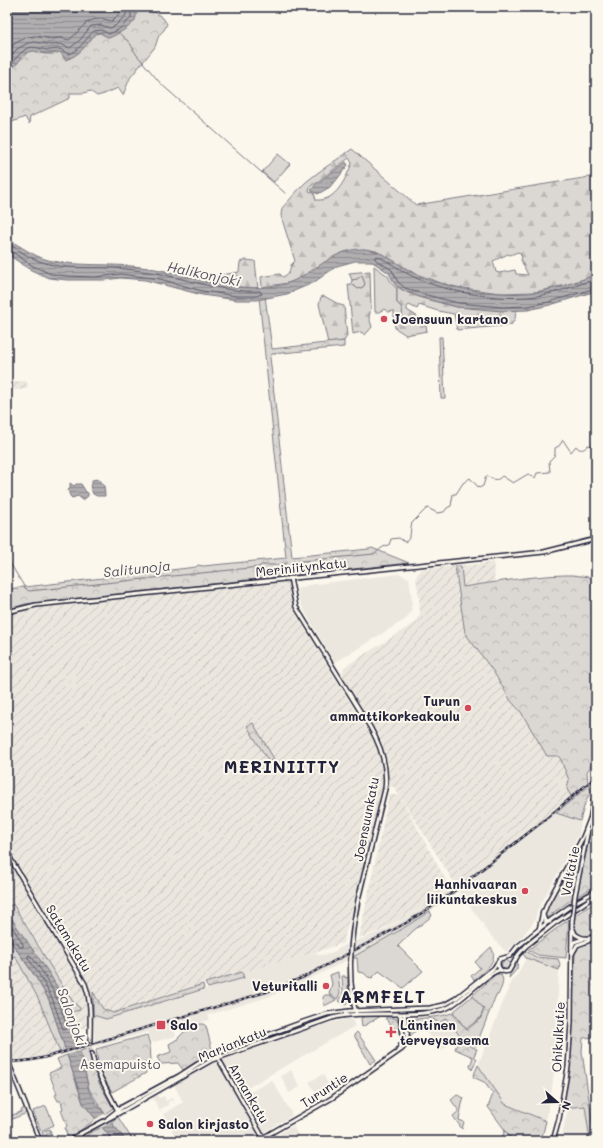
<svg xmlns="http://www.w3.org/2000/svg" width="603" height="1148" font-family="Mali,sans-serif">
<defs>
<pattern id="industrial-furrows" width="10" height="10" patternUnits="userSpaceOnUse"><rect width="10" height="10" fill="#ebe7df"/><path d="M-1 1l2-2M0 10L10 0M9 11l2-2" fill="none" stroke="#c9c6c0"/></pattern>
<pattern id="forest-firs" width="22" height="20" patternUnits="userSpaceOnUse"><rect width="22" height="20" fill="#dbd8d3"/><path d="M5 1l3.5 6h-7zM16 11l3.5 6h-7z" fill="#bcb9b6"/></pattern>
<pattern id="park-crowns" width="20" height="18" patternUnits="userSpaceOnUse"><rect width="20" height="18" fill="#dbd8d3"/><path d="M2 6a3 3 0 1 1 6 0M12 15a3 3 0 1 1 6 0" fill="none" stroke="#bcb9b6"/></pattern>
<pattern id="water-rules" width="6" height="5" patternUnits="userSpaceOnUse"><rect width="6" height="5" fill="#b1aeb0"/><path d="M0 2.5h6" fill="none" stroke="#908d90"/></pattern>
</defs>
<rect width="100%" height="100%" fill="#fbf7ec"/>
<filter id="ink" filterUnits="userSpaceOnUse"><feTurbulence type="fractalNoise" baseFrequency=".025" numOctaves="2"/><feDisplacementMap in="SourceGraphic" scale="8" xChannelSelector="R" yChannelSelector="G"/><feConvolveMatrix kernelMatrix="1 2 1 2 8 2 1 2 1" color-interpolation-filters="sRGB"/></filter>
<g filter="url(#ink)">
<g fill="#ebe7df" fill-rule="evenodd">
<path d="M399,574l10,4 3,23 -1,11 -5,7 -72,44 -30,-53 -5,-11 -2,-10 11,-4z"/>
<path d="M596,775v4l-40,34 25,9 -2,12 -42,77 -1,6 -3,6 -10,13 -17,16 -23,-25 1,-2 -26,-34 -16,12 -41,27 -61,34 -50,24 -19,8 -63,19 2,5 -36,9 2,7 -25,7 -3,-11 -53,15 -1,-8 -1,-24 13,4 138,-41 -2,-6 72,-19 5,2 12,-1 10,-7 43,-17 39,-23 27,-19 7,-1 131,-104z"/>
<path d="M526,958l33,12 -3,67 1,12 -6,47 -5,25 -41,-17 -27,-39 34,-85 6,-6z"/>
<path d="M351,1018l4,8 -120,69 23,40 -10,6h-82l9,-5 -12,-22 20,-12 -9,-17 39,-23 38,-12 61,-23z"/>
<path d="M446,1018l14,18 -19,15 -14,-18z"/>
<path d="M60,1052l1,2 -25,7 -22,3 -2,-4 24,-2z"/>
<path d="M291,1070l9,17 -11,6 -8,-17z"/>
<path d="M323,1074l9,17 -13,7 -10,-16z"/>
<path d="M272,1080l20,34 -1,2 -27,16 -13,-22 1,-2 -7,-13z"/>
<path d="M167,1088l9,18 -14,8 -10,-17zM167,1088l5,10 -6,3 -2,-5 -5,2 -2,-4zM172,1100l4,6 -14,8 -2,-5 9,-4 -1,-3z"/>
<path d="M585,1106l5,35h-29l7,-34z"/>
<path d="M293,1126l7,12 -6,3h-9l-5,-8z"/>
</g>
<g fill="url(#industrial-furrows)">
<path d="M26,381l2,6 -1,2 -20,2v-9z"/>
<path d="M493,562l2,21 -32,4 -2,-21z"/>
<path d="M455,566l10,67 28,38 18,30 10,11 29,45 8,-1 2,2 9,22 -1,9 3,7 -114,91 -57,-91 50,92 -27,19 -43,24 -21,7 30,-143h10l-5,-8h-6l1,-22 -10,-30 -37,-60 2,-8 71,-44 5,-9 -1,-18 -3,-17 1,-4 5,-6z"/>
<path d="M289,576l4,33 81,132 9,27v19l-5,25 -35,131 -29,10 -107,29 -94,31 -10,-4 -10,-16v22l-8,13 -13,2 -5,-17 13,-3v-2l-6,-4 -11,-17 -49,-83 -7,4v-298l18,-6z"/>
<path d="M7,954l2,4 5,-3 24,43 22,54 -24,6 -22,2 -7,-1z"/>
<path d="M590,1105h6v36h-1z"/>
</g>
<g fill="#dbd8d3" stroke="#7e7d87">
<path d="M278,154l12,10 -16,18 -12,-10z"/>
<path d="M374,266l14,10 4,8 5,5v14c6,4 6,8 5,15l-8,-1v-6l-6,1 -4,-3 -5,3h-4z"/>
<path d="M362,275l3,9 -2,3 -5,2 -7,-5 1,-4 5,-1z"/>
<path d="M439,337h3l3,61h-4z"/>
<path d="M583,840l-11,59 -27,20v-5l2,-6z"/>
<path d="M430,911l2,5 -19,15 -15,15 25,25 -20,17 -24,-17 -7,7 -4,-1 -4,-4 -6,-1 -1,-14h-4v-1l49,-28z"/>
<path d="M491,947c9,14 -8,25 -17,33l-3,-4 9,-8 -5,-6z"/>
<path d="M518,957l-1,12 -8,9 1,-5z"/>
<circle cx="506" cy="965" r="4.5"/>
<path d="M338,972l2,21 -3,6 -8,-6 3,-9 -2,-9z"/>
<path d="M342,976h3v2l3,-1v26l-2,2 -7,-4 4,-9z"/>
<path d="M325,995h5l6,5 -12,6 -1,-9z"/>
<path d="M472,996l12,13 -4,9 -14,11 -13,-17z"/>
<path d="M46,1106l8,19 -13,6 -8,-20z"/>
<path d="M50,1129l2,8 -3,3 -1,-2 3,-1 -1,-4 -4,2 2,6h-3l-3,-9z"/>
<path d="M505,1130l8,11h-9v-2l-2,-1z"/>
</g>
<g fill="url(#forest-firs)" stroke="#7e7d87" fill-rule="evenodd">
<path d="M352,149l64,56 180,-29v99l-30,10 -30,7 -36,1 -44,-6 -15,-4 -27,-10 -38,-22 -13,-2 -51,22 -18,11 -32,5 -1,-10 19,-3 3,3 6,-4 2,-8 4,-4 -14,-45 1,-8c8,-8 15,-18 24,-26 14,-12 31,-22 46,-33zM349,158l3,5c-6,15 -16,39 -36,37l-2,-7 -5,-2 1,-4zM518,252l2,1 1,3h1l-1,4 7,15 -12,-1 -1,-4 -16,3 -3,-1 -3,-11 15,-7 2,1z"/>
<path d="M245,260l10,1 3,27 -21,-1 -12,-1 -5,-7 1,-4 18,-3 1,-10z"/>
<path d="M370,271l1,37 -2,9 3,10 -7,8 -4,-3 -8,2 -5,-50 5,1 5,4 5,-2 2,-3 -3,-9 -5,4 -5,1 -3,-7z"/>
<path d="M397,286l7,5 18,7 35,9 59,3 -1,9 -4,6 -54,5 -3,-16 -16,-3 -19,-6 -2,4 -8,-4 -2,2v3l11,7 3,5 4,-1 2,10 -21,4 -11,-7 -1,-11 8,1c1,-7 1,-11 -5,-15z"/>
<path d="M324,296l16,9 4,1 3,30 -3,5 -16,2 -9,-39 2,-7z"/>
</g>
<g fill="url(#park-crowns)" stroke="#7e7d87">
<path d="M7,7h146v4l10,7 4,6 -3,6 -5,5 -4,12 -25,31 -7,17 -5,-7 -14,6 -7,2 -7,-5 -6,2h-14v5l-40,19 -1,7 -4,-7 -18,7z"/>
<path d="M265,296l7,53 72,-8v6l-72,7 -2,3 22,200 77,-8 3,-1 37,15 -384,41 -18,6v-21l96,-11 2,-3 7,2 84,-10 2,-2 5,1 83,-8 -27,-261z"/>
<path d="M455,566h6l2,21c34,-5 67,-11 102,-12 10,-1 21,3 31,2v160l-3,25 -6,10 1,11 -17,13 -4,-7 2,-9 -9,-22 -2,-2h-11l-26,-44 -10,-11 -18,-30 -28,-38z"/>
<path d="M253,723l21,36 -5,3 -22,-36z"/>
<path d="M589,786l2,5 -6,12 -5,18 -24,-8z"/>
<path d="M596,807v79l-20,11z"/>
<path d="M596,902v29c-8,5 -15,8 -22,0l1,-16z"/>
<path d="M13,904l50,83 11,16 6,5v2l-13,3 -18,-39 -29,-40 -13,-23v-3z"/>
<path d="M569,919l-3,39 -28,-3 -10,-5z"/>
<path d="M7,936l28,40 14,24 17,50 -6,2 -22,-54 -23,-42 -6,2 -2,-4z"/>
<path d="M584,943h6l6,4v40l-4,19 3,31 -12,1 -1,14 13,89h-5l-5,-35 -22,2 9,-68 3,-88 3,-6z"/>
<path d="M526,951l10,6 22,2 2,5 -1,6 -33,-12 -3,-4z"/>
<path d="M242,972l2,6 -36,10 -3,-5z"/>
<path d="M496,974h4c6,6 1,14 -2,21h-2l-20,51 -15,-5 -8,1 7,-6 -14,-18 -9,7 -1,-3 -2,-3 -2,1 -2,-2 -20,18 -2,-16 33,-4 11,-3 15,17 14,-12 3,-9 -12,-13z"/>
<path d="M203,984l1,5 -98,30 -13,-4v-23l10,17 10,4z"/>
<path d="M365,1016h16l-19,11 -1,-9z"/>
<path d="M385,1018h9l3,1 6,19z"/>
<path d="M200,1024h3l3,2 6,24 -4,4 -25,16 -5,-7 -17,1 -4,-7 14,-5 -2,-8 7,-4 8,-8z"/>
<path d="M357,1032l19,28 -6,4 -16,-29z"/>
<path d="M147,1035l3,10 1,15 -8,3 3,10 -34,19 -13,-22 -3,-21z"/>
<path d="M463,1043l14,6 -3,7 3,3 -5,11 -2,-4 3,-9 -18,-8 2,-5z"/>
<path d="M89,1048l10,35 14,25 -8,6 -16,-25 -9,-38z"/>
<path d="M67,1055l16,48 13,16 -28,20 -3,-11 2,-2 -6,-16 2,-1 -2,-8h-3l-3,-6 2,-1 -8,-21 12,-5 -4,-9z"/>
<path d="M478,1065l27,39 41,17 -5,20h-28l-25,-34 5,-13 -9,-12 -11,-5z"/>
<path d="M457,1095l7,3 -2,6 -3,16 5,2 -2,7 -9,-13 6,-5 -8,-11z"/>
<path d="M25,1108l2,5 -20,8v-4l14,-5v-2z"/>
<path d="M118,1117l15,24h-7l-15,-19z"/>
<path d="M102,1127l11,14h-33l11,-9z"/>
</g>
<g fill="url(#water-rules)" stroke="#787681">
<path d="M7,7h128c1,4 2,9 0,13 -4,7 -19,15 -26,18l-9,-5 -5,1c-8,11 -16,22 -30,26l-2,-4 -3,-4 -7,2h-8l-11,-3 -5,1 -6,4 -7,9 -9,7z"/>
<path d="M346,162l2,3 -13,17 -2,1 -3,4 -12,7 -6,-3 -1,-1 5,-6z"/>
<path d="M7,239c14,7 26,17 41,21 30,7 62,3 93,7 49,5 89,29 140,18 30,-7 49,-36 81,-36 20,0 36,16 53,25 31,15 87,23 121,18 21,-3 41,-11 60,-17v16l-46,14 -22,5 -26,1 -45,-4 -35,-9 -18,-7 -9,-6 -6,-12 -18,-12h-16l-18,5 -24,17 -26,11 -30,6h-20l-35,-5 -57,-15 -25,-2 -15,2h-38l-18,-2 -18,-8 -24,-16z"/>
<path d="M98,479l4,5 2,1 1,11h-8l-4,-2 -3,-8 2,-2v-4z"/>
<path d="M70,483l4,3 2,-2h5l5,8 2,1v3l-5,4 -5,-4 -6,2 -2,-2 -2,-6 2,-1z"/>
<path d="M7,911c13,22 28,41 42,62 11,17 18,37 23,57l2,2 4,20 3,2 8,37 7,12 30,38h-13l-30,-38 -2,-6 -32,-97 -14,-24 -28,-40z"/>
</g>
<g fill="#fbf7ec">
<path d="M79,1046l1,5 -15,4 -1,-4z"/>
<path d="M106,1113l6,8 -11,7 -7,-8z"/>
</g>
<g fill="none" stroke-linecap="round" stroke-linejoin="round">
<g stroke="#5b5a6a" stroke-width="1">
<path d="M7,52l7,-8 13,-7 9,-1 15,3 9,-1 9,2c11,-8 15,-21 30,-21 5,-1 9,2 13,2l8,-8v-6"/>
<path d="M7,61l10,-12 11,-6 7,-1 17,3 9,-1 9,4 10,-8 11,-14 10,-1 9,3 5,-2 11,-11v-8"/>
<path d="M7,67c7,-5 11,-13 19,-18 7,-4 14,0 21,1 5,0 9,-1 13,-1l8,5c9,0 19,-17 26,-23l7,-1 8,4 9,-4 13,-12v-11"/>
<path d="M7,243c11,6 20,14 32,18 24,9 49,6 75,7 14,1 28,3 42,5 35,7 68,20 104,18l2,3 -6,2h-19l-35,-5 -42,-12 -39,-5 -26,3 -28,-1 -16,-2 -18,-8 -22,-15h-4"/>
<path d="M596,279c-19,6 -39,14 -59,17 -36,5 -90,-3 -123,-19 -13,-6 -24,-15 -37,-21l-3,2 2,2 16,10 6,12 7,6 18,6 35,9 44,4 26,-1 21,-4 47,-14"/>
<path d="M7,919l16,25v3h-3l-9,-12 -4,-1"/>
<path d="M29,955l2,1c17,22 29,45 36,72l-1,2 -3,-1 -11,-31 -13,-24 -11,-16z"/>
</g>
<g stroke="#787681" stroke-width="1">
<path d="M120,34l10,9 6,11 25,30 124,109"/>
<path d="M7,558l18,30 4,3 230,-24 2,-2h20l6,-2"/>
<path d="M292,562l82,-8 9,-7 6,-2 2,-6 8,-1 6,4c8,-5 4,-11 7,-19l14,-14 2,-1 9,5 7,-1 3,-4 4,-2 2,-12h3l7,-11 7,-5 9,10 4,-2 3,-10c7,3 11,6 16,0l11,7 15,-9 7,4 2,-5 13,-1 -1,-11 6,-6v-7l4,-2 4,-6 8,12 5,-6 3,3c4,1 6,0 9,-4l4,1 2,-6 2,-1"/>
</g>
<path stroke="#d0ccc9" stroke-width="3" stroke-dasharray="3 1.5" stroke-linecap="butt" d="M90,1040l2,14"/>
<defs>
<g id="secondary">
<path d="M290,578l6,29 74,120c11,19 18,39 15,62l-27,111"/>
<path d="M7,612l29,-7 508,-53 52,-13"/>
<path d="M590,820l6,-32"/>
<path d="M7,853l78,131c7,19 5,36 5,56"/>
<path d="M575,895l13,-65"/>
<path d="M550,922l-5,-1 -2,-6 4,-11 36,-67 7,-18"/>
<path d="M573,929l2,5c5,4 9,5 15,4"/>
<path d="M539,930l4,-19"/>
<path d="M572,946l2,-4 9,-3"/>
<path d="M572,954l5,-9 11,-4 8,-7"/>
<path d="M498,963c0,7 5,10 11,8l9,-16 8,-9 29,-23 41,-28"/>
<path d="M351,983l3,22 2,7"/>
<path d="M398,1050l6,-10 -4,-26"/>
<path d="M92,1054l3,13 23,44"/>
<path d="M218,1058l47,83"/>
<path d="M7,1059l33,82"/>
<path d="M108,1118l14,-11 57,-31 31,-20 93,-34 24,-8 22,-3 81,-3 14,-3 11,-6 39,-31 6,-9 10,-3 7,-9 31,-25 28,-20 20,-11"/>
<path d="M70,1141l6,-5 43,-23 93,-53 120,-42c21,-5 42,-4 63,-4 18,0 36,0 52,-6 15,-6 42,-38 54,-38"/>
<path d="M75,1141l6,-7"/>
<path d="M257,1141l75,-43 70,-49c9,-10 4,-23 2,-35"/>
<path d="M553,1141l6,-22 9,-52 3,-44 1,-102"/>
</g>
</defs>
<use href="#secondary" stroke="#22223b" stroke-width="6"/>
<use href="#secondary" stroke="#fbf7ec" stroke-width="3"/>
<defs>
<path id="rail" d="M7,1061c19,2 36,-3 54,-8l205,-61 38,-15 102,-54 38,-24 98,-77 54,-45"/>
</defs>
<use href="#rail" stroke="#22223b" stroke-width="2.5"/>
<use href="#rail" stroke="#fbf7ec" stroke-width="1" stroke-dasharray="3" stroke-linecap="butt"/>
<defs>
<g id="secondary-bridge">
<path d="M572,921l3,-26"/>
<path d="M351,983c-2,-29 1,-55 7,-83"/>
</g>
</defs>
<use href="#secondary-bridge" stroke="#22223b" stroke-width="6" stroke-linecap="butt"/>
<use href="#secondary-bridge" stroke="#fbf7ec" stroke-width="3"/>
</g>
</g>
<g fill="#d1495b" stroke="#fbf7ec" stroke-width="1.5">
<circle cx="384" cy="319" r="4"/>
<circle cx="468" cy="708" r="4"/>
<circle cx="525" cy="891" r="4"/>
<circle cx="326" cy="986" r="4"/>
<rect x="156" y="1020" width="10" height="10" rx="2"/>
<path d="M389 1026h4v4h4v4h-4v4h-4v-4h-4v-4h4z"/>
<circle cx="150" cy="1124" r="4"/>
</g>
<g text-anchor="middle" stroke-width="4" stroke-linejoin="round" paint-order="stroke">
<g font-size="13" font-weight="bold" fill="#22223b" stroke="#fbf7ec" text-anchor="start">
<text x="392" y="324">Joensuun kartano</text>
<text x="460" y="706" text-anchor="end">Turun<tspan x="460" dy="15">ammattikorkeakoulu</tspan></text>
<text x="517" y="889" text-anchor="end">Hanhivaaran<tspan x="517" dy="15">liikuntakeskus</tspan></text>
<text x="318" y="991" text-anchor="end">Veturitalli</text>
<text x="170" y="1030">Salo</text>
<text x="400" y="1030">Läntinen<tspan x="400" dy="15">terveysasema</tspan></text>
<text x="158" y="1129">Salon kirjasto</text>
</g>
<g font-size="13" fill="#22223b" stroke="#fbf7ec">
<text transform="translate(301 567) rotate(-6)" y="5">Meriniitynkatu</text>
<text transform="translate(366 819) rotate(-79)" y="5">Joensuunkatu</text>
<text transform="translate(570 871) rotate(-79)" y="5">Valtatie</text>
<text transform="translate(69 938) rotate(59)" y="5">Satamakatu</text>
<text transform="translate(558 1037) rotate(-87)" y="5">Ohikulkutie</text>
<text transform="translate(232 1044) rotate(-22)" y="5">Mariankatu</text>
<text transform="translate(324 1090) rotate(-33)" y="5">Turuntie</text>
<text transform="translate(249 1093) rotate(60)" y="5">Annankatu</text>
</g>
<g font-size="13" fill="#505061" stroke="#fbf7ec">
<text x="120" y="1069">Asemapuisto</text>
</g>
<g font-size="14" font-style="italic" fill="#545364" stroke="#fbf7ec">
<text transform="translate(204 274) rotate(12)" y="5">Halikonjoki</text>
<text transform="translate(137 569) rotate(-6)" y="5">Salitunoja</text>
<text transform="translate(72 1017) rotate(70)" y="5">Salonjoki</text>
</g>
<g font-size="17" font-weight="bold" letter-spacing="1" fill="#22223b" stroke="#fbf7ec">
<text x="282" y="773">MERINIITTY</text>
<text x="383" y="1003">ARMFELT</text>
</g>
</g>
<rect width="603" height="1148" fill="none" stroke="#fbf7ec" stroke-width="24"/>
<rect x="12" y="12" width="579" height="1124" fill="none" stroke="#22223b" stroke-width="1.5" filter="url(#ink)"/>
<g transform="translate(557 1102) rotate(110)" stroke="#fbf7ec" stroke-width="3" paint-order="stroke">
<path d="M0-3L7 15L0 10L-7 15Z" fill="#22223b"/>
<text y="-6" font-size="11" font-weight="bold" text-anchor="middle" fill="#22223b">N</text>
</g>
</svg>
